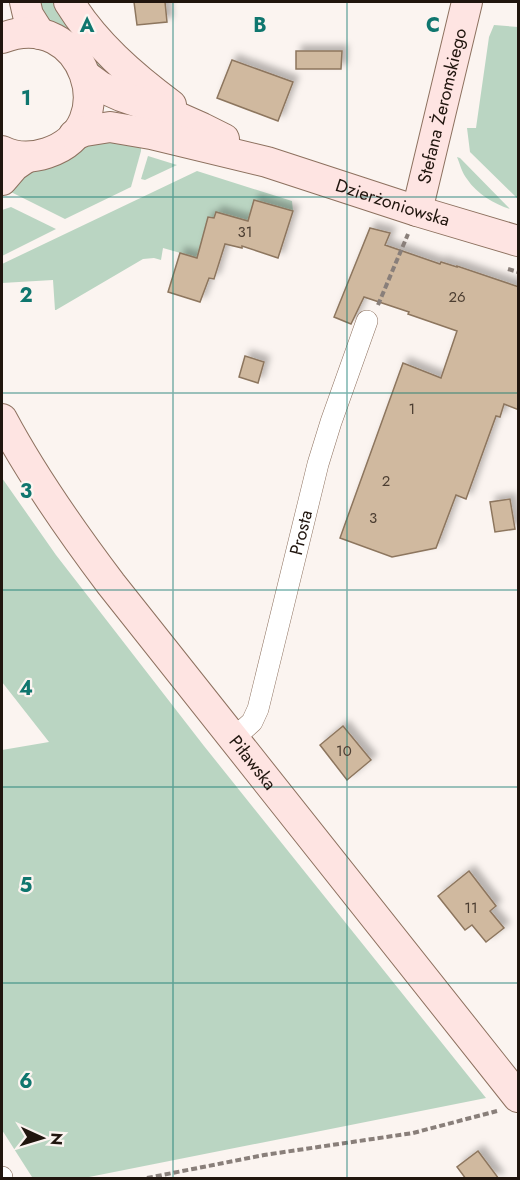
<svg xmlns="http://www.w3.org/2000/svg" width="520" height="1180" font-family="Jost,sans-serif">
<defs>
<filter id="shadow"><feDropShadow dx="5.5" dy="-5.5" stdDeviation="3" flood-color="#0004"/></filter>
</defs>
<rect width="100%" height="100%" fill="#fbf4f0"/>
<g fill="#bad5c2">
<path d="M36,2h22l42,55 20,31 -67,-63 -12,-12z"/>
<path d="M494,25l24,2v172l-48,-47 -3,-24h9l13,-91z"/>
<path d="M100,139l41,4v8l-10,36 -66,32 -60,-30 9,-9z"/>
<path d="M148,156l29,9 -32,15 -4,-1z"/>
<path d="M457,157l3,1 50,51c-16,-5 -33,-15 -43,-30 -5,-6 -7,-15 -10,-22z"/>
<path d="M197,171l95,30 1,10 -39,-11 -7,27 -12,-10 -19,-5 -2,6 -6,-1 -5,21 22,6 -6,20 -56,-16 -2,12 -7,-2 -11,1 -87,51h-1l-2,-30 -51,3v-19z"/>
<path d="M11,207l45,22 -54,27v-46z"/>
<path d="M2,478l54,77 148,191 282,352 -402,80h-39l-13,-1 -30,-47v-380l47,-8 -47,-60z"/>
</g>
<g fill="#d0b99f" stroke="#8d765e" stroke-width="1.5" filter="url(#shadow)">
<path d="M134,2h31l2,20 -30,3z"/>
<path d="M296,51h46l-1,18h-45z"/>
<path d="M232,60l61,22 -15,39 -61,-23z"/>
<path d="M254,200l39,11 -15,47 -36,-12v2l-17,-4 -11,35 -5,-1 -9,24 -32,-10 12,-39 17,5 11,-41 6,1 2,-6 32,9z"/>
<path d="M370,228l20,5 -5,12 55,19 1,-2 16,5v-1l62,21v123l-15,-6 -4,13 -4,-1 -30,83 -10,-4 -20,53 -44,9 -52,-19 63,-175 38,15 16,-47 -49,-17 1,-2 -45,-15 -13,27 -17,-7z"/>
<path d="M245,356l19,6 -6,21 -19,-6z"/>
<path d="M510,499l5,30 -20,3 -5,-30z"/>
<path d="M343,726l28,34 -24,20 -27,-35z"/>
<path d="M469,871l27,35 -6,5 14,17 -18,14 -14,-17 -7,5 -27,-34z"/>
<path d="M478,1151l21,28h-33l-9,-12z"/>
</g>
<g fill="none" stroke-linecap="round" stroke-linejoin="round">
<defs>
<g id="street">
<path id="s1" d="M234,738l18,-16 6,-13 60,-245 13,-42 36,-101"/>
<path d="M2,1177v1"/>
</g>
<g id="secondary">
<path d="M25,2l3,13 12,19"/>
<path d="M69,2c25,41 63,74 102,103"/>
<path d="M2,38c82,-32 123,90 45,115 -15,5 -31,5 -45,-2"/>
<path d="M86,76l15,11 20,9 38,13 43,19 22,11"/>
<path id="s2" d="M74,135l11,-4 25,-4 41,7 116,28 150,49 101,30"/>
<path d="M2,180l12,-14 13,-9"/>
<path id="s3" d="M417,211l50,-209"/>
<path id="s4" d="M2,419c31,58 69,112 109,165l407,513"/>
</g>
</defs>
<use href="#street" stroke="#8d715f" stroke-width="22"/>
<use href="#secondary" stroke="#8d715f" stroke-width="32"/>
<g stroke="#897f7a" stroke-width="4" stroke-dasharray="6 3" stroke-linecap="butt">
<path d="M508,269l10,3"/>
<path d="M378,305l30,-71"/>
<path d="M147,1178l117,-23 149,-22 84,-22"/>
</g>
<use href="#street" stroke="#fff" stroke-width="21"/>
<use href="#secondary" stroke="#fee4e2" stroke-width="30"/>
</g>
<path fill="none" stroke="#0f766e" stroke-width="1.5" stroke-opacity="0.55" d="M173,2v1176M347,2v1176M2,197h516M2,393h516M2,590h516M2,787h516M2,983h516"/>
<g text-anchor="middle" stroke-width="4.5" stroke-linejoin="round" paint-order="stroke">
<g font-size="15" fill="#4c3e32">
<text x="245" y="237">31</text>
<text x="457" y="302">26</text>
<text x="412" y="414">1</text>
<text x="386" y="486">2</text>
<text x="373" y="523">3</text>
<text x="344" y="756">10</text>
<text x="471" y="913">11</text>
</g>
<g font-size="18" fill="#20150e" stroke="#fbf4f0">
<text dy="6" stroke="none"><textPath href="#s3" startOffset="108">Stefana Żeromskiego</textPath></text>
<text dy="6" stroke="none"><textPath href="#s2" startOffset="330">Dzierżoniowska</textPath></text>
<text dy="6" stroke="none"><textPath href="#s1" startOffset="220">Prosta</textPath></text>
<text dy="6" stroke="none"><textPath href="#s4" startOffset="426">Piławska</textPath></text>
</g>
</g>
<g font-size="20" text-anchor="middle" font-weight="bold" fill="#0f766e" stroke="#fbf4f0" stroke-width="4.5" stroke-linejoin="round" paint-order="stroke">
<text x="87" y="32">A</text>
<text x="260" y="32">B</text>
<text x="433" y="32">C</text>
<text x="26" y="105">1</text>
<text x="26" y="302">2</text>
<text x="26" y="498">3</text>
<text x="26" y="695">4</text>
<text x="26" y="892">5</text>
<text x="26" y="1088">6</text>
</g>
<rect width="520" height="1180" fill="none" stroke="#20150e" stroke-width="6"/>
<g transform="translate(42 1138) rotate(94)" stroke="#fbf4f0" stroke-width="4.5" paint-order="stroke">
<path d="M0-4.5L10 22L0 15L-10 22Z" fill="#20150e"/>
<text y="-9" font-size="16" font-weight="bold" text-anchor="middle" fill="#20150e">N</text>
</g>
</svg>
